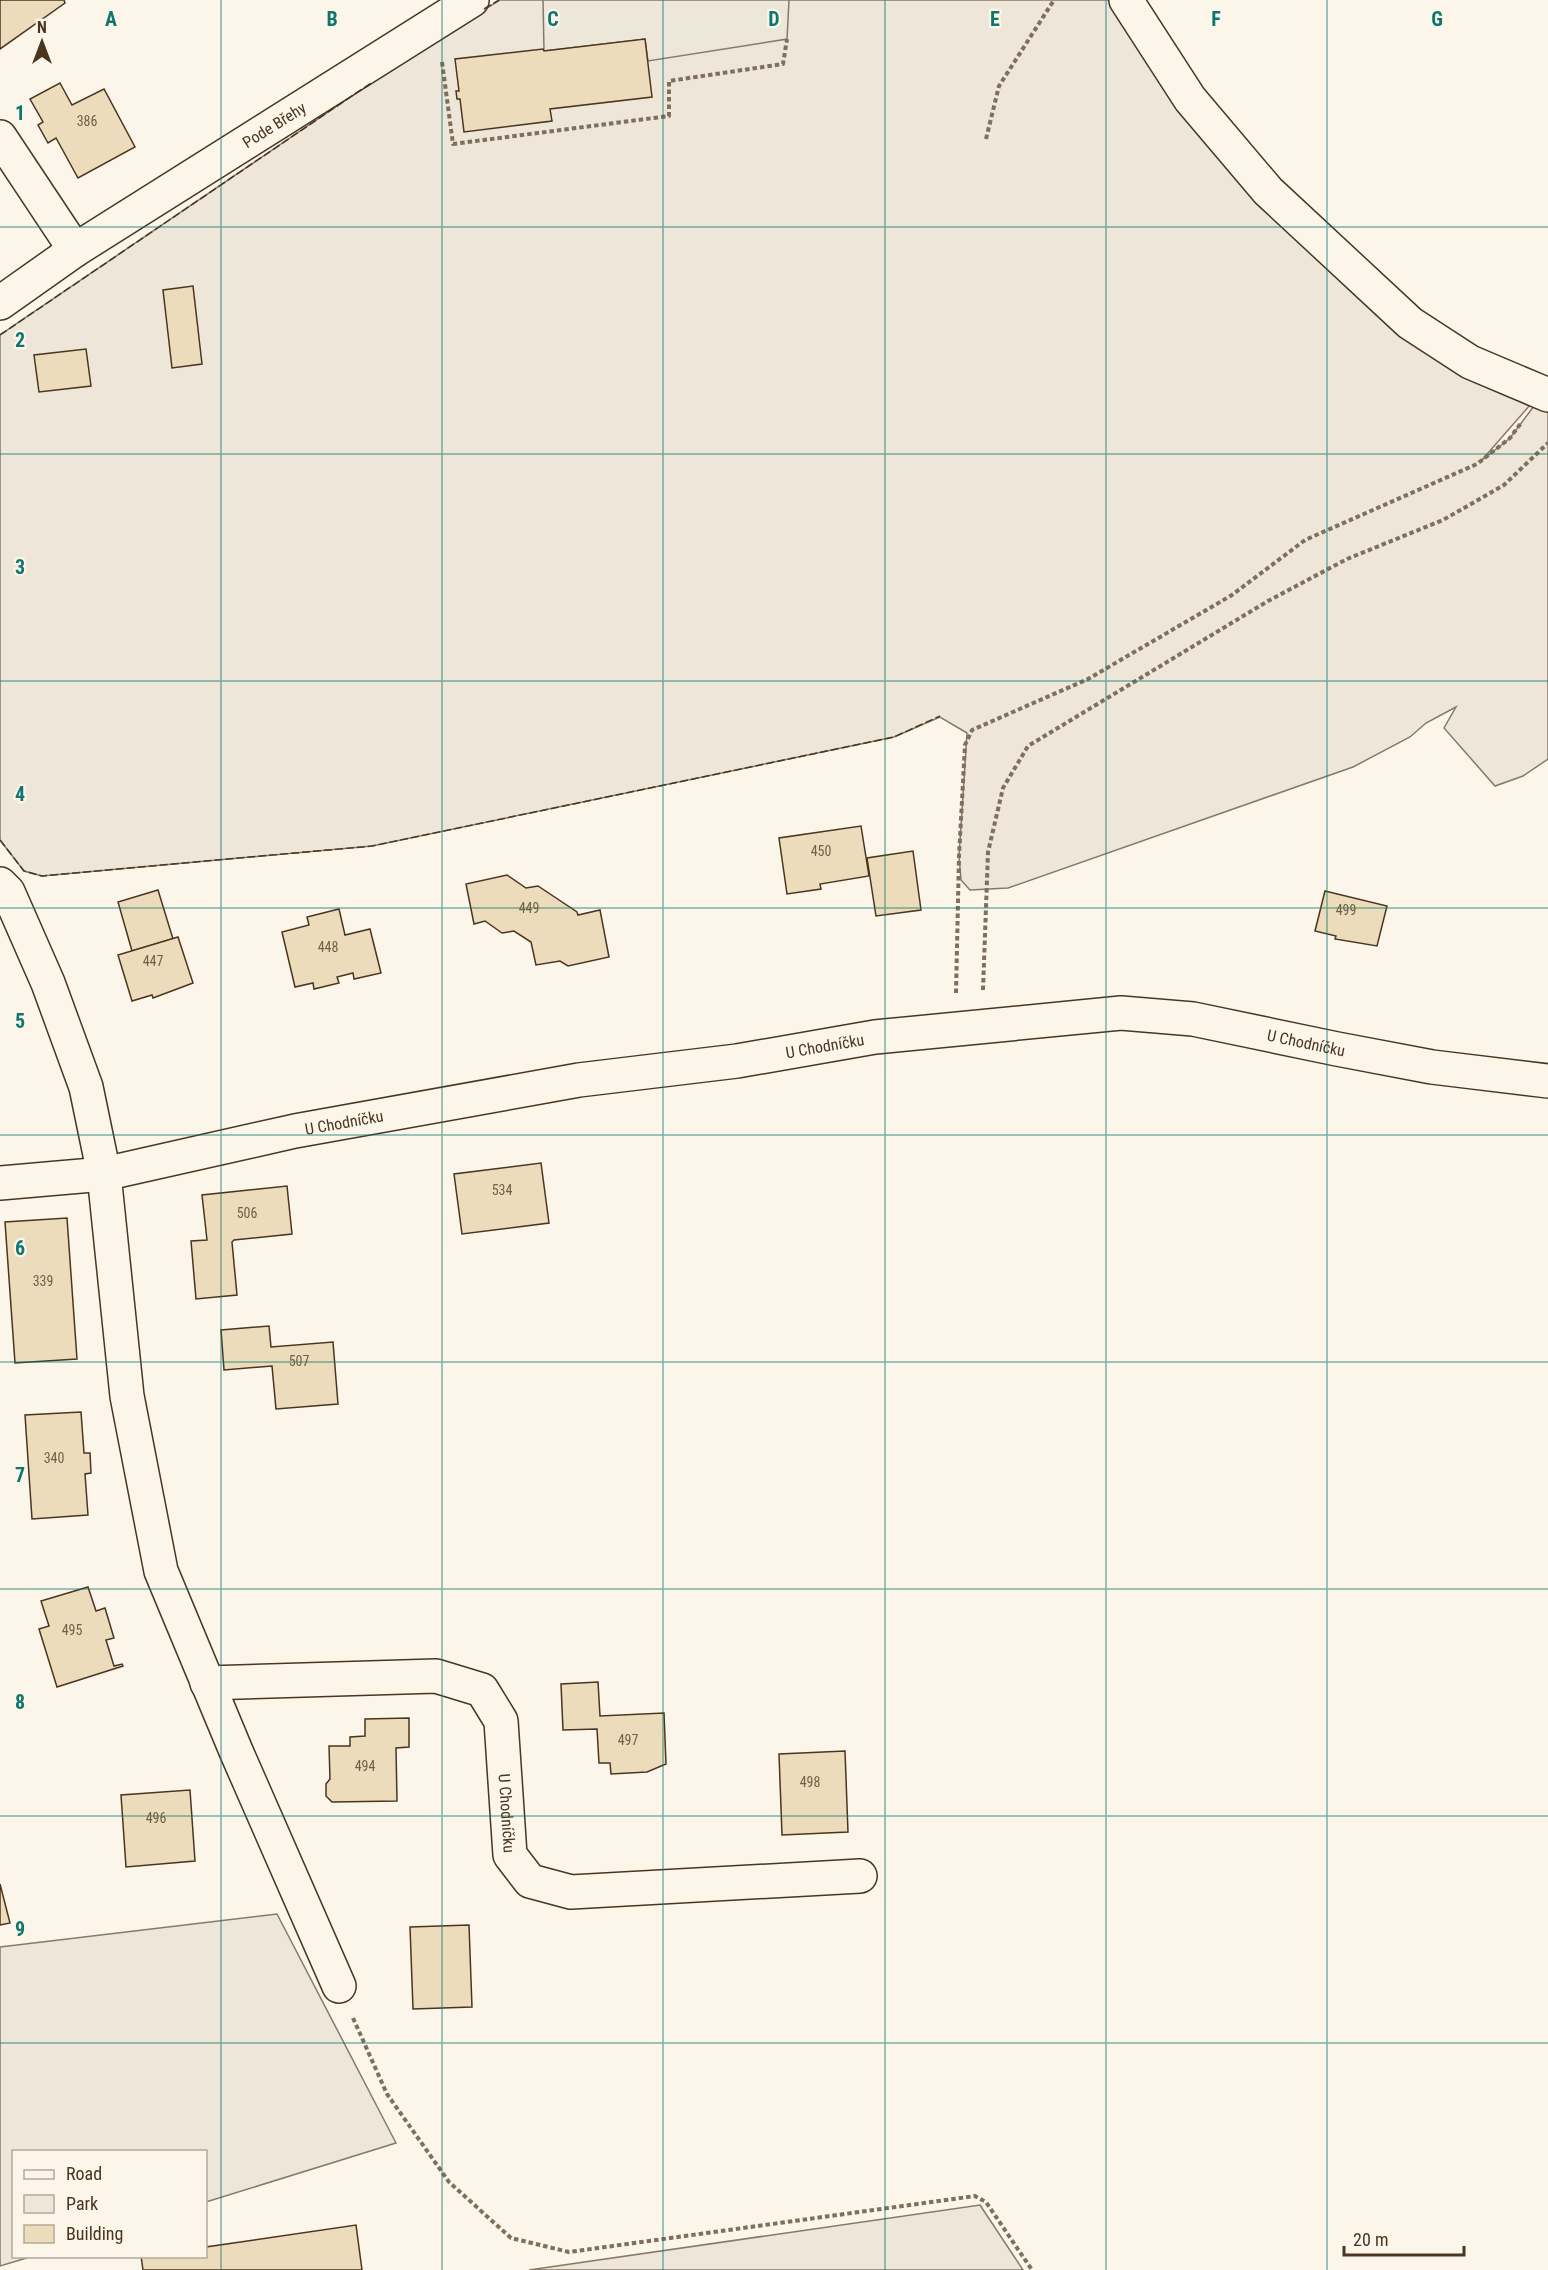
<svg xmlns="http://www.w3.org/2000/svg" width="1548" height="2270" font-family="'Roboto Condensed',sans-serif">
<rect width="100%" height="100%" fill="#fbf6e9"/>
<g fill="#ede6d9" stroke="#887966" stroke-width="1.5">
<path d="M500,0h610l62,97 358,308 -49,56 29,-23 24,-32 14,6v347l-25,17 -28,10 -51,-58 12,-21 -30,16 -16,14 -57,30 -345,121 -38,2 -9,-10 -2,-24 8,-123 -27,-16 -46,20 -522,109 -330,30 -18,-5 -24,-31v-505l434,-295z"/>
<path d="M277,1914l119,229 -190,59v-50h-192v104l16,1 -30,9v-319z"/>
<path d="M980,2205l43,65h-494z"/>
</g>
<path fill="#ede7d9" stroke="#887966" stroke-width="1.5" d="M543,0h246l-2,39 -139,22 -3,-22 -101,12z"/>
<g fill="#ecdcbc" stroke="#4a3520" stroke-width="1.5">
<path d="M0,0h64l1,3 -65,46z"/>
<path d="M645,39l7,58 -102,12 2,12 -88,11 -4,-33h-3l-1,-8h3l-4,-32 88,-10 1,2z"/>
<path d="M60,83l12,22 32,-16 31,58 -57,31 -22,-40 -8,5 -10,-18 5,-3 -13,-23z"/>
<path d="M193,286l9,78 -30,4 -9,-78z"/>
<path d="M86,349l5,37 -52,6 -5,-37z"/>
<path d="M861,826l8,50 -49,8 1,5 -34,5 -8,-56z"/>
<path d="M913,851l8,59 -45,6 -9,-58z"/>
<path d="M507,875l19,13 12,-2 39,26 1,3 22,-5 9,47 -41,9 -8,-5 -24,4 -5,-23 -17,-11 -12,2 -17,-12 -11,3 -8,-40z"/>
<path d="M158,890l15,49 -41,12 -14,-49z"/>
<path d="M1325,891l62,15 -10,40 -42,-7 1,-3 -21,-5z"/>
<path d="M339,909l6,26 25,-6 11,44 -27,6 -1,-6 -16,4 2,6 -25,6 -1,-6 -18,4 -13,-55 27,-7 -2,-8z"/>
<path d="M178,937l15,46 -40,15 -1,-3 -20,6 -14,-46z"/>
<path d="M541,1163l8,60 -87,11 -8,-60z"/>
<path d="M287,1186l5,48 -58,6 -2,2 5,53 -41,4 -5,-58 16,-1 -5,-45z"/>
<path d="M67,1218l10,141 -62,4 -10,-141z"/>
<path d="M269,1326l2,21 62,-5 5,62 -62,5 -4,-43 -48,4 -3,-40z"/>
<path d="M81,1412l3,41h6l1,20 -6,1 3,41 -56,4 -7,-104z"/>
<path d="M88,1587l8,24 9,-3 9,30 -8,2 8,26 8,-2 1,2 -66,21 -18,-58 10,-3 -8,-25z"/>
<path d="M598,1682l2,34 64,-3 2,51 -19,8 -36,2 -1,-11h-11l-2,-34 -34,1 -2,-46z"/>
<path d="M409,1718v29l-13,1 1,53 -65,1 -6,-6v-12l4,-5 -1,-33h21v-9l15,-1v-17z"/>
<path d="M845,1751l3,81 -66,3 -3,-81z"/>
<path d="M190,1790l5,71 -69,6 -5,-72z"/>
<path d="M0,1884l10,39 -10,2z"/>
<path d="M469,1925l3,82 -59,2 -3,-82z"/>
<path d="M356,2225l6,45h-219l-2,-14h65v-9z"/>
</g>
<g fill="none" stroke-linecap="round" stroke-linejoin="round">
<defs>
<g id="street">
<path d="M1126,0l64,99 78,92 142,132 60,39 78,33"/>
<path d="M0,137l75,113"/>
<path id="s1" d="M0,303l75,-53 397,-250"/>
<path d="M0,884l8,8 40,91 38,104 18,87 23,222 34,175 75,180 103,235"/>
<path id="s2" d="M0,1183l104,-9 191,-43 284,-51 158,-19 138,-24 246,-24 72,6 144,30 95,18 116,14"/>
<path id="s3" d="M207,1683l229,-7 46,14 19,31 9,134 20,26 41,11 289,-16"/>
</g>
</defs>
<use href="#street" stroke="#4a3520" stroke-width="36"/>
<g stroke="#7f6f5c" stroke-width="4" stroke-dasharray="4.5 3" stroke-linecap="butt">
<path d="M442,62l11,82 216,-28v-35l114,-17 4,-25"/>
<path d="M986,139l13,-53 55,-86"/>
<path d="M983,990l5,-138 15,-64 25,-42 240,-145 79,-42 96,-39 61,-35 44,-42"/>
<path d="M956,993l3,-137 6,-111 7,-15 116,-51 144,-84 73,-55 172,-76 33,-26 11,-15"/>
<path d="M353,2018l34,76 62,88 62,56 58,14 406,-56 11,6 46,68"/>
</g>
<use href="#street" stroke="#fbf6e9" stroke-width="33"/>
<g stroke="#4a3520" stroke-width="1.5" stroke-dasharray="8 3" stroke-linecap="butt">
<path d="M484,9l15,-9"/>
<path d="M0,335l371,-252"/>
<path d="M0,840l24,31 18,5 330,-30 522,-109 46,-21"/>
</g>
</g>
<path fill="none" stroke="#0f766e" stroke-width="1.5" stroke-opacity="0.55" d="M221,0v2270M442,0v2270M663,0v2270M885,0v2270M1106,0v2270M1327,0v2270M0,227h1548M0,454h1548M0,681h1548M0,908h1548M0,1135h1548M0,1362h1548M0,1589h1548M0,1816h1548M0,2043h1548"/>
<g text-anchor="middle" stroke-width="4.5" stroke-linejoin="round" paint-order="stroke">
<g font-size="14" fill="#725f47">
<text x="87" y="126">386</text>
<text x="821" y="856">450</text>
<text x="529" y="913">449</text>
<text x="1346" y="915">499</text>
<text x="328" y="952">448</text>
<text x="153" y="966">447</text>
<text x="502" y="1195">534</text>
<text x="247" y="1218">506</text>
<text x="43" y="1286">339</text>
<text x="299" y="1366">507</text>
<text x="54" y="1463">340</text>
<text x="72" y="1635">495</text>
<text x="628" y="1745">497</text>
<text x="365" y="1771">494</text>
<text x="810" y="1787">498</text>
<text x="156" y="1823">496</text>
</g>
<g font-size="16" fill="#4a3520" stroke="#fbf6e9">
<text dy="6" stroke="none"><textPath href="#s1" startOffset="327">Pode Břehy</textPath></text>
<text dy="6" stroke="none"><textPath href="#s2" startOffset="1323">U Chodníčku</textPath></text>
<text dy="6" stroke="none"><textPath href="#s2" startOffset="837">U Chodníčku</textPath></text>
<text dy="6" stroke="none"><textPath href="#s2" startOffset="350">U Chodníčku</textPath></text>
<text dy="6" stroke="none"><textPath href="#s3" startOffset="406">U Chodníčku</textPath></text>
</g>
</g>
<g font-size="20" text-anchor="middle" font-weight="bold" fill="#0f766e" stroke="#fbf6e9" stroke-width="4.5" stroke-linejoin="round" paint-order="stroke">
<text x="111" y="26">A</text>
<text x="332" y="26">B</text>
<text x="553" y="26">C</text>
<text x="774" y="26">D</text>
<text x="995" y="26">E</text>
<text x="1216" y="26">F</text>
<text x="1437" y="26">G</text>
<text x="20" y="120">1</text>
<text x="20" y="347">2</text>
<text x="20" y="574">3</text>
<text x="20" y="801">4</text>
<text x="20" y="1028">5</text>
<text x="20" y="1255">6</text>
<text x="20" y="1482">7</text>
<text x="20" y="1709">8</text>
<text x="20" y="1936">9</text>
</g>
<rect x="12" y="2150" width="195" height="108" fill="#fbf6e9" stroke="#b4a999" stroke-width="1.5"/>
<rect x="24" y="2170" width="30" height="9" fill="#fbf6e9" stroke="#b4a999" stroke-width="1.5"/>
<text x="66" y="2180" font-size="18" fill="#4a3520">Road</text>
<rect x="24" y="2195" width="30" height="18" fill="#ede6d9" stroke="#b4a999" stroke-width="1.5"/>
<text x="66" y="2210" font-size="18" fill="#4a3520">Park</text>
<rect x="24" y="2225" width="30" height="18" fill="#ecdcbc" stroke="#b4a999" stroke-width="1.5"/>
<text x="66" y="2240" font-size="18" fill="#4a3520">Building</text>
<g transform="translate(42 42)" stroke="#fbf6e9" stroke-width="4.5" paint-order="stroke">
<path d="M0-4.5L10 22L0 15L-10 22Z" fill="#4a3520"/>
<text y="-9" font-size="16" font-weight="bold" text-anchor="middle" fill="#4a3520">N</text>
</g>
<path d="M1344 2246v9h120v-9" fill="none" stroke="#4a3520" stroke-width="3"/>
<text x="1353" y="2246" font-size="18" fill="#4a3520" stroke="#fbf6e9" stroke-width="4.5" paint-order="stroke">20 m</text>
</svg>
